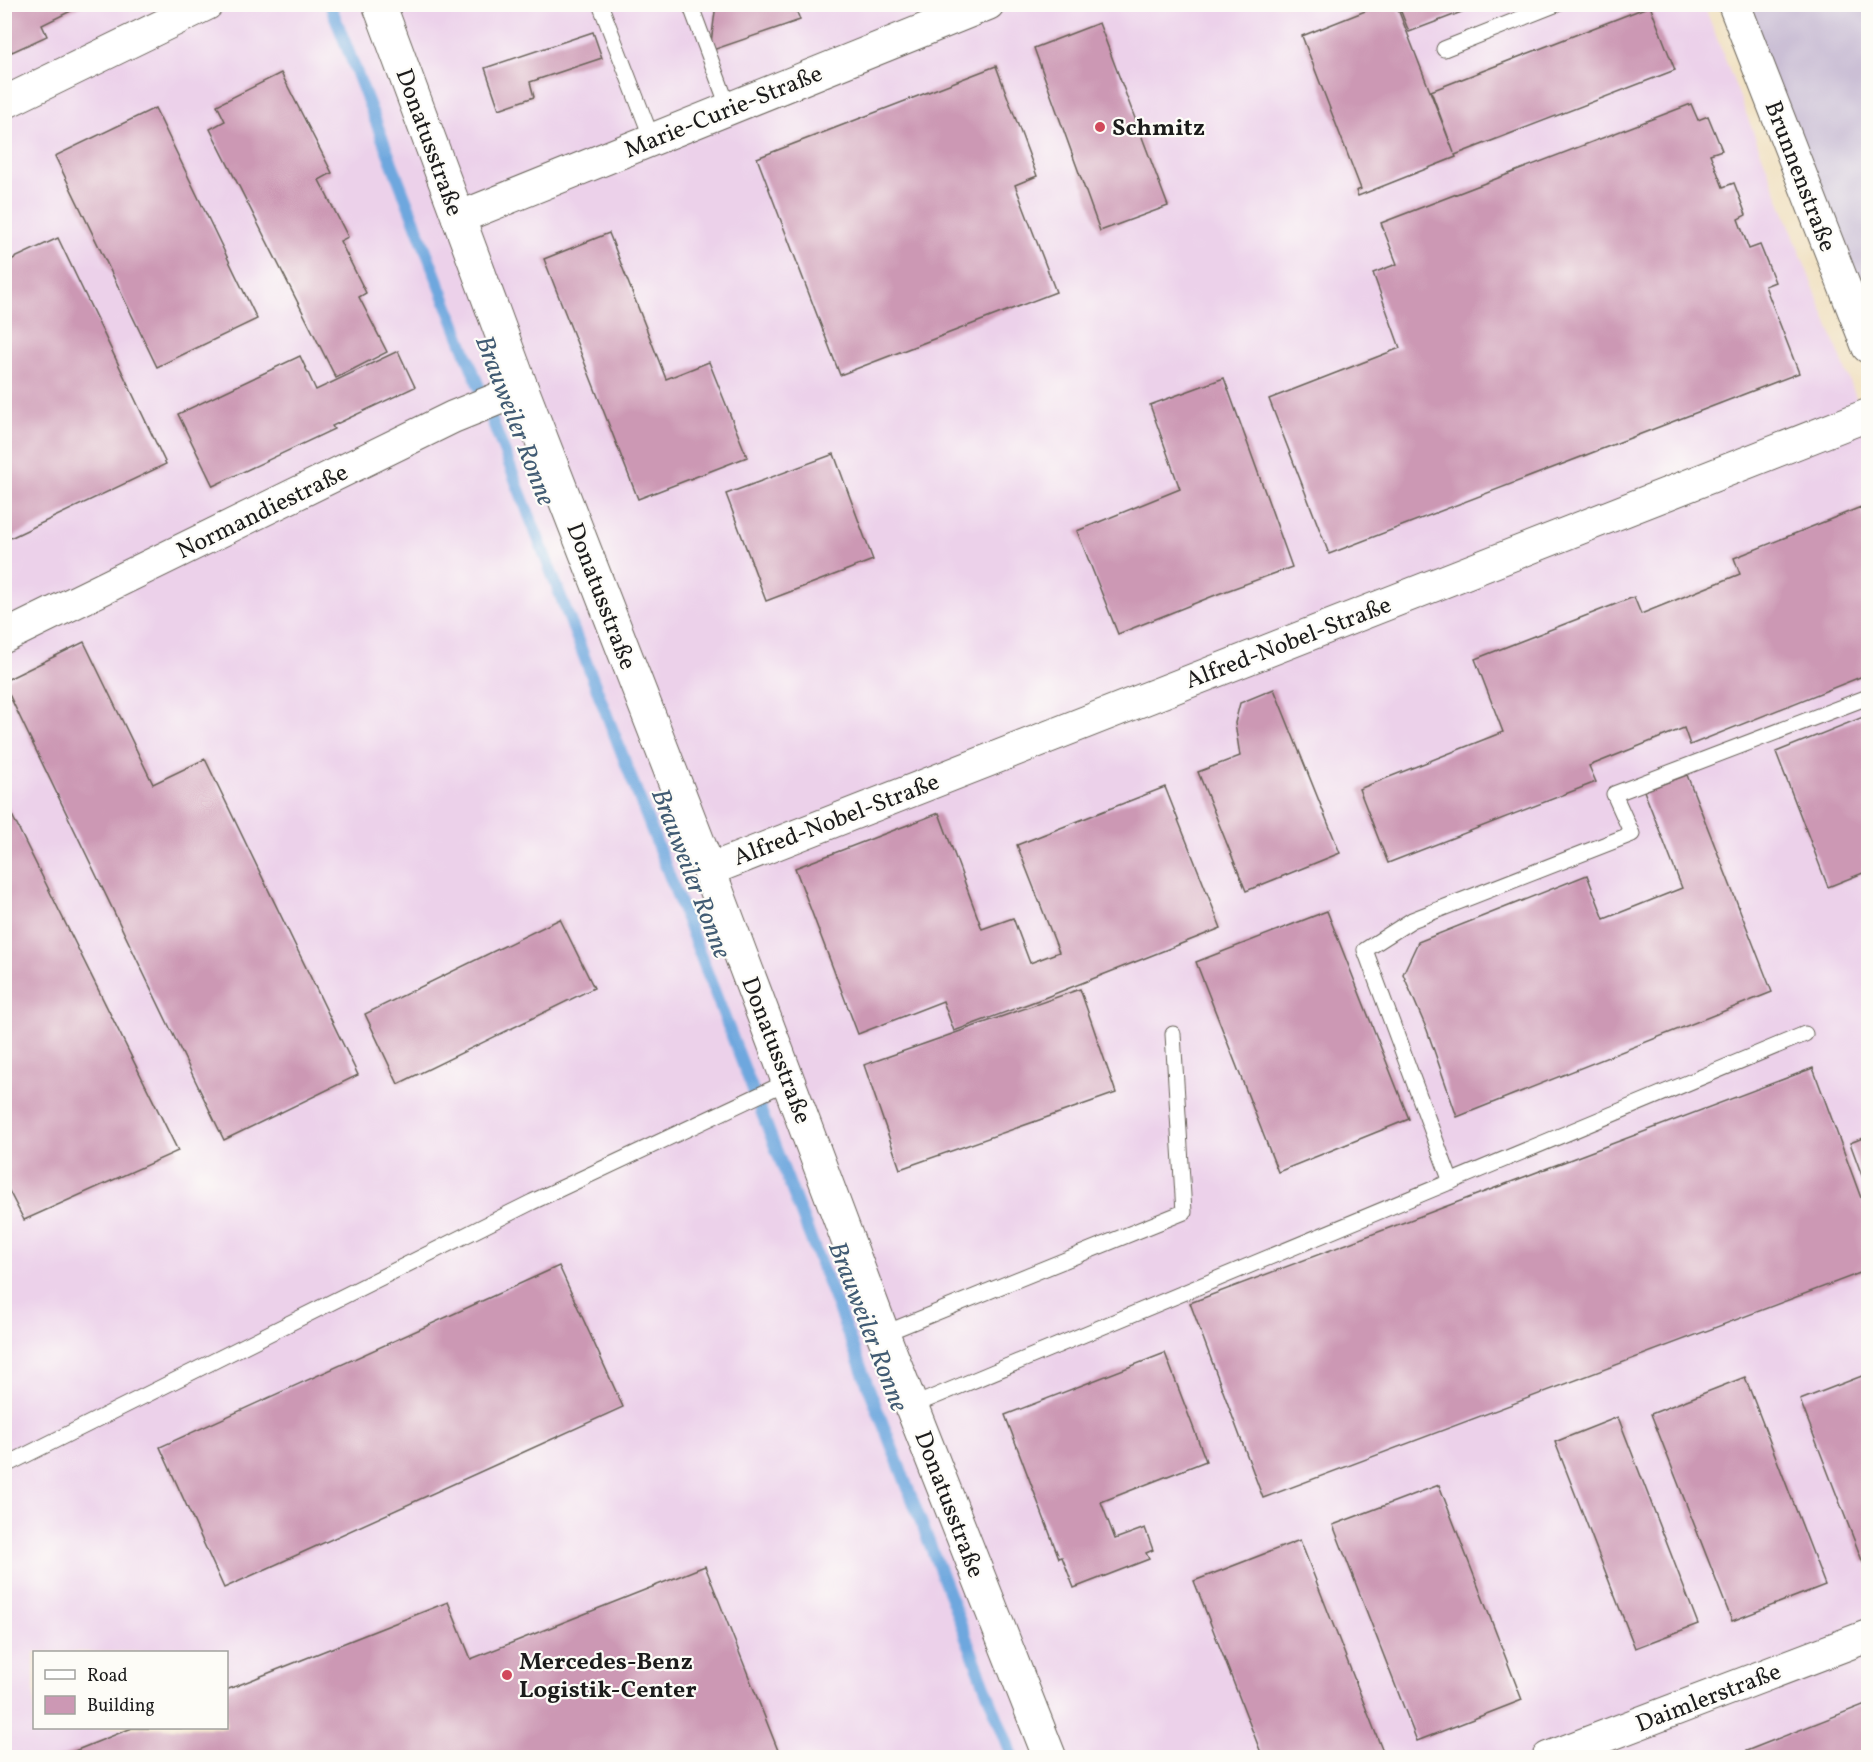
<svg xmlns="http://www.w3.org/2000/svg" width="1873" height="1762" font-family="Vollkorn,serif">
<rect width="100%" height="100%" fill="#fdfcf7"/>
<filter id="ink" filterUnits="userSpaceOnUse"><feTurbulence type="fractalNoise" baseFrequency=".0167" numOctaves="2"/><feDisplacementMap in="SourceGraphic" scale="12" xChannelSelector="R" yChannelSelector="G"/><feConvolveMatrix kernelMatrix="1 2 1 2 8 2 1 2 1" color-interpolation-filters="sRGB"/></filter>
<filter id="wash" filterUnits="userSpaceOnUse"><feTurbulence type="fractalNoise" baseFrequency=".008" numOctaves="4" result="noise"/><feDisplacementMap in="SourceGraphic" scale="24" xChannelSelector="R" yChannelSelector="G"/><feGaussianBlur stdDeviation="1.35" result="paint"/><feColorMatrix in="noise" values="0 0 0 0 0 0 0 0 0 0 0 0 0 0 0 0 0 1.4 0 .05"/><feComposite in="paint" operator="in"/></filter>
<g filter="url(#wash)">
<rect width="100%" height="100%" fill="#f1e2c4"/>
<path fill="#ecd1ea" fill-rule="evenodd" d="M5,5h1699l164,423v1329l-1863,1zM34,1652h192v76h-192z"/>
<path fill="#cbbfd5" d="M1739,5h129v338z"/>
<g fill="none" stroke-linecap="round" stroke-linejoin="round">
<path stroke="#6ea7de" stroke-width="12" d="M330,4l683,1754"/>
</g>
<g id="blocks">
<g fill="#cc98b4">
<path d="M4,4h81l-43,21 5,11 -35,16 -8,-16z"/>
<path d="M716,4h78l6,16 -90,31z"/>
<path d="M1383,4h13l58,149 -23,-62 219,-85 25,64 -220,85 1,2 -98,39 -2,-5 5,-2 -59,-153z"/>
<path d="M1398,4h82v1l-71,27z"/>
<path d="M1099,23l69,183 -68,25 -66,-183z"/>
<path d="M593,32l9,26 -72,24 4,15 -35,12 -14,-41z"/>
<path d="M996,66l41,110 -22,9 41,107 -216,83 -83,-217z"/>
<path d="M281,73l51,100 -13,7 29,57 -8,4 26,52 -7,4 28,55 -51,26 -126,-249 15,-8 -8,-16z"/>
<path d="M1691,104l7,16 10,-4 14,34 -12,4 13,33 11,-4 12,32 -8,4 11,30 11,-4 15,37 -10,4 34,87 -470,181 -60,-155 131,-51 -27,-75 24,-9 -16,-41z"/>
<path d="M155,108l102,211 -100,48 -102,-211z"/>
<path d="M609,233l57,146 43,-17 38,95 -109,42 -94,-240z"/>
<path d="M58,238l108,226 -162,77v-278z"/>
<path d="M398,351l17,36 -83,39 2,3 -121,57 -35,-72 122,-58 16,34z"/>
<path d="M1224,378l68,189 -74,27 -100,40 -41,-103 103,-42 -30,-84z"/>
<path d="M834,454l39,106 -107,41 -40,-107z"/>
<path d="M1861,507l7,20v147l-178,71 -6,-17 -95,38 7,16 -208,81 -29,-74 144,-57 -28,-73 159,-62 7,17 99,-40 -6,-16z"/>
<path d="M84,642l69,142 52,-25 153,316 -134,65 -220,-456v-3z"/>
<path d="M1274,689l66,164 -94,38 -48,-119 42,-16 -5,-33 5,-20z"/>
<path d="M1868,715v156l-40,16 -52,-135z"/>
<path d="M1687,775l85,217 -315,125 -30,-87 -24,-56 15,-32 169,-67 17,44 78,-31 -38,-97z"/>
<path d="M1165,787l56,141 -177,70 -90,33 -11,-30 -85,33 -63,-166 144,-55 43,116 31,-11 17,45 29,-11 -42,-107z"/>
<path d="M4,799l174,352 -154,69 -20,-39z"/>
<path d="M1327,911l82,208 -131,53 -82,-210z"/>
<path d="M560,919l34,69 -196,96 -33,-70z"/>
<path d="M1080,989l36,104 -216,76 -36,-104z"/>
<path d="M1813,1068l55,149v53l-605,228 -73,-195z"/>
<path d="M1868,1136v56l-18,-49z"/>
<path d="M559,1266l64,141 -399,181 -64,-141z"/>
<path d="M1165,1353l41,108 -105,41 14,37 30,-11 8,22 -7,3 3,6 -75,29 -12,-31 -3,1 -54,-143z"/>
<path d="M1867,1374l1,3v184l-5,2 -63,-163z"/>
<path d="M1745,1377l80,208 -93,36 -81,-207z"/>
<path d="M1618,1417l80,207 -63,24 -80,-206z"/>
<path d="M1439,1485l83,215 -105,41 -84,-216z"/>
<path d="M1300,1540l83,212 -14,6h-106l-69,-177z"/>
<path d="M705,1566l76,192h-724l75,-30h94v-38l222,-88 23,57z"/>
<path d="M1868,1703v55h-137v-1z"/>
</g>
</g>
</g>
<g filter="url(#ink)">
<use href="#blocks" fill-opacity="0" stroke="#676157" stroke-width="1.5"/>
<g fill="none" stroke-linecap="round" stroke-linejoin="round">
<defs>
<g id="service">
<path d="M600,4l52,135"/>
<path d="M690,4l39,105"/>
<path d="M1444,49l113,-45"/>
<path d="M1451,1182l-86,-232 47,-30 220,-86 -18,-40 254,-97"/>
<path d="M883,1334l301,-122 -11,-178"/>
<path d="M912,1406l893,-372"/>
<path d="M4,1466l528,-264 257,-121"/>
</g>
<g id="minor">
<path d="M1734,4l134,343"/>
<path d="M4,103l203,-99"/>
<path d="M458,218l530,-214"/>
<path d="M4,637l449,-220 69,-28"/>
<path d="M709,870l1159,-455"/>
<path d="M1548,1758l320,-122"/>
</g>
<path id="tertiary" d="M379,4l143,385 187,481 174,464 167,424"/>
</defs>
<use href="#service" stroke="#676157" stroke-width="17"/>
<use href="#minor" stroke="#676157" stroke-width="34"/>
<use href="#tertiary" stroke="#676157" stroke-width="35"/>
<use href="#service" stroke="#fff" stroke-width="15"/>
<use href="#minor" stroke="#fff" stroke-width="32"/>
<use href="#tertiary" stroke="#fff" stroke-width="33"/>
</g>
</g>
<g fill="#d1495b" stroke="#fdfcf7" stroke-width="2">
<circle cx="1100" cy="127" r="6"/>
<circle cx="507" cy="1675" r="6"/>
</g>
<g text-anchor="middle" stroke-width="4.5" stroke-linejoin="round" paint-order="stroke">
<g font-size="24" fill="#1c1c1c" stroke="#fdfcf7">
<text transform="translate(723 111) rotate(-22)" y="8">Marie-Curie-Straße</text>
<text transform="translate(430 142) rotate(70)" y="8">Donatusstraße</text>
<text transform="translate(1801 176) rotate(69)" y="8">Brunnenstraße</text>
<text transform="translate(262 511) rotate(-26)" y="8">Normandiestraße</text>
<text transform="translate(602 596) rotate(69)" y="8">Donatusstraße</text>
<text transform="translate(1288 642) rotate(-21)" y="8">Alfred-Nobel-Straße</text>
<text transform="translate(836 819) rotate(-21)" y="8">Alfred-Nobel-Straße</text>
<text transform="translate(777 1050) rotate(69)" y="8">Donatusstraße</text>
<text transform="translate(950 1504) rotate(69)" y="8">Donatusstraße</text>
<text transform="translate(1708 1697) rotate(-21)" y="8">Daimlerstraße</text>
</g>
<g font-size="24" font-weight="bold" fill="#1c1c1c" stroke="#fdfcf7" text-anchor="start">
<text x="1112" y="135">Schmitz</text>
<text x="519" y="1669">Mercedes-Benz<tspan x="519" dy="28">Logistik-Center</tspan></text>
</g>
<g font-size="26" font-style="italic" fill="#415b73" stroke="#fdfcf7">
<text transform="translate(516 420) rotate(69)" y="9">Brauweiler Ronne</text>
<text transform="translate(692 873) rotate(69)" y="9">Brauweiler Ronne</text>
<text transform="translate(869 1326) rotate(69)" y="9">Brauweiler Ronne</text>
</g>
</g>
<rect width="1873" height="1762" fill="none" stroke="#fdfcf7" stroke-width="24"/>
<rect x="33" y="1651" width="195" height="78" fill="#fdfcf7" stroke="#a3a29f" stroke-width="1.5"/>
<rect x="45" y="1670" width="30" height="9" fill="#ffffff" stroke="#a3a29f" stroke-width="1.5"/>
<text x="87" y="1681" font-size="18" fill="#1c1c1c">Road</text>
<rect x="45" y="1696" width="30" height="18" fill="#cc98b4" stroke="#a3a29f" stroke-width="1.5"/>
<text x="87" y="1711" font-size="18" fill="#1c1c1c">Building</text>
</svg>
